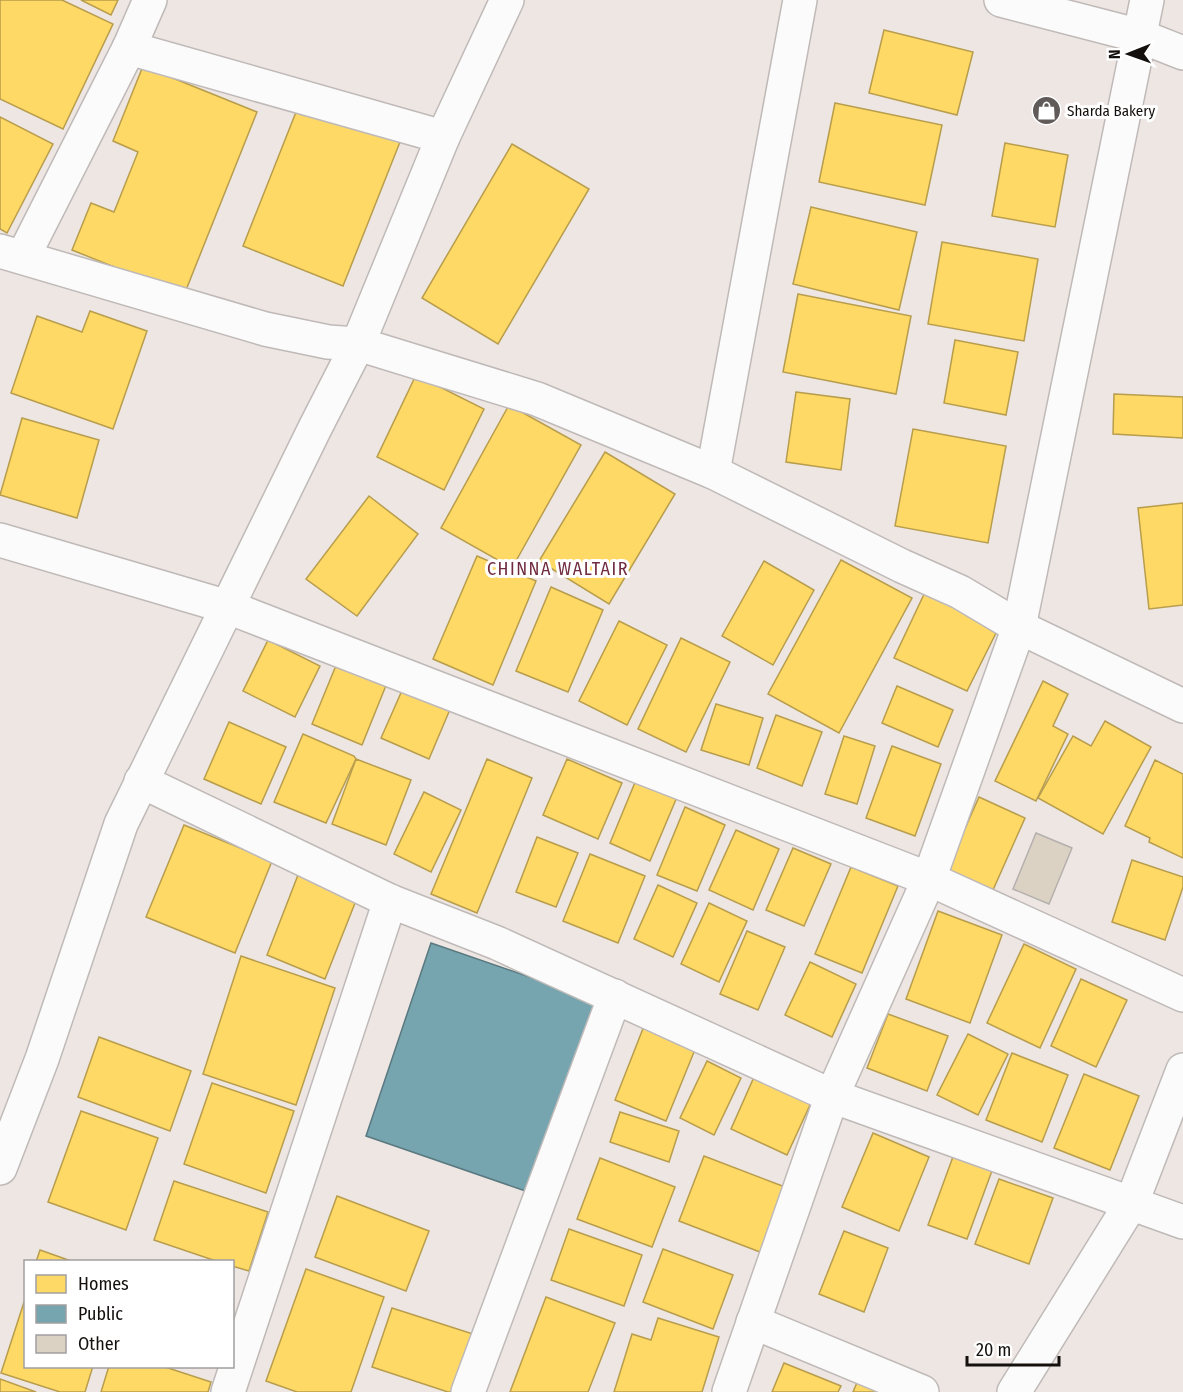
<svg xmlns="http://www.w3.org/2000/svg" width="1183" height="1392" font-family="'Fira Sans Condensed',sans-serif">
<rect width="100%" height="100%" fill="#ede6e3"/>
<g fill="#ffd966" stroke="#b89d4c" stroke-width="1.5">
<path d="M0,0h62l51,24 -50,105 -63,-30z"/>
<path d="M81,0h37l-7,15z"/>
<path d="M884,30l89,22 -16,63 -88,-22z"/>
<path d="M143,66l114,46 -73,183 -112,-45 19,-47 23,9 24,-60 -25,-11z"/>
<path d="M300,102l100,40 -57,144 -100,-40z"/>
<path d="M835,103l107,22 -17,80 -106,-23z"/>
<path d="M0,117l53,27 -46,89 -7,-4z"/>
<path d="M1005,143l63,12 -13,72 -63,-11z"/>
<path d="M512,144l77,45 -91,155 -76,-46z"/>
<path d="M811,207l106,25 -18,78 -106,-26z"/>
<path d="M942,242l96,17 -14,82 -96,-17z"/>
<path d="M798,294l113,22 -15,78 -113,-22z"/>
<path d="M90,311l57,20 -34,98 -102,-36 26,-77 45,16z"/>
<path d="M955,340l63,12 -12,63 -62,-12z"/>
<path d="M416,375l68,34 -40,81 -67,-33z"/>
<path d="M796,392l54,7 -9,71 -55,-8z"/>
<path d="M1114,394l69,3v41l-70,-4z"/>
<path d="M509,405l72,40 -69,123 -71,-40z"/>
<path d="M22,418l77,22 -22,78 -77,-23z"/>
<path d="M913,429l93,17 -18,97 -93,-17z"/>
<path d="M605,452l70,42 -66,110 -70,-43z"/>
<path d="M369,496l49,38 -61,82 -51,-37z"/>
<path d="M1183,503v102l-34,4 -11,-101z"/>
<path d="M477,556l59,25 -43,104 -60,-26z"/>
<path d="M841,560l71,38 -73,135 -71,-39z"/>
<path d="M764,561l50,29 -41,75 -51,-29z"/>
<path d="M551,587l52,23 -35,82 -52,-21z"/>
<path d="M926,590l70,43 -29,58 -73,-33z"/>
<path d="M619,621l48,24 -40,80 -48,-24z"/>
<path d="M681,638l49,24 -44,90 -48,-23z"/>
<path d="M268,640l52,26 -25,51 -52,-26z"/>
<path d="M337,663l50,20 -25,62 -50,-21z"/>
<path d="M1043,681l25,13 -15,32 15,8 -32,67 -41,-20z"/>
<path d="M404,686l47,21 -22,52 -48,-21z"/>
<path d="M897,686l56,24 -15,37 -56,-24z"/>
<path d="M716,704l47,14 -14,47 -48,-15z"/>
<path d="M776,715l46,17 -20,54 -45,-18z"/>
<path d="M1105,721l46,26 -48,87 -65,-36 35,-62 18,10z"/>
<path d="M229,722l57,25 -25,57 -57,-25z"/>
<path d="M303,734l51,22 2,3 -30,64 -52,-21z"/>
<path d="M844,736l31,10 -18,58 -32,-10z"/>
<path d="M892,746l49,18 -26,72 -49,-18z"/>
<path d="M356,759l55,21 -25,65 -54,-21z"/>
<path d="M487,759l45,19 -55,135 -46,-19z"/>
<path d="M567,759l55,24 -24,56 -55,-24z"/>
<path d="M1155,760l28,14v84l-34,-16 1,-4 -25,-12z"/>
<path d="M636,780l41,17 -27,64 -40,-18z"/>
<path d="M424,792l37,18 -30,62 -37,-18z"/>
<path d="M979,797l46,21 -32,72 -46,-21z"/>
<path d="M685,807l40,18 -28,66 -40,-16z"/>
<path d="M184,825l88,36 -37,92 -89,-36z"/>
<path d="M736,830l43,19 -26,61 -44,-20z"/>
<path d="M537,837l41,16 -22,54 -40,-15z"/>
<path d="M793,848l38,16 -27,62 -38,-16z"/>
<path d="M590,854l55,22 -27,67 -55,-22z"/>
<path d="M1132,860l51,17v10l-18,53 -53,-18z"/>
<path d="M851,867l47,19 -36,87 -47,-19z"/>
<path d="M298,875l59,23 -32,81 -58,-24z"/>
<path d="M658,885l39,18 -24,54 -39,-18z"/>
<path d="M709,903l38,18 -28,61 -38,-18z"/>
<path d="M938,911l64,24 -32,88 -64,-24z"/>
<path d="M747,931l38,16 -27,63 -38,-16z"/>
<path d="M1024,944l52,25 -36,79 -53,-25z"/>
<path d="M241,956l94,32 -39,117 -93,-31z"/>
<path d="M810,962l46,22 -24,53 -47,-22z"/>
<path d="M1081,979l46,21 -31,67 -45,-21z"/>
<path d="M888,1014l60,22 -21,55 -60,-23z"/>
<path d="M644,1026l52,21 -30,74 -51,-21z"/>
<path d="M968,1034l40,20 -30,61 -41,-20z"/>
<path d="M99,1037l92,34 -21,60 -92,-34z"/>
<path d="M1012,1053l56,22 -26,67 -56,-22z"/>
<path d="M707,1061l34,17 -27,57 -34,-17z"/>
<path d="M758,1068l57,26 -28,61 -56,-26z"/>
<path d="M1084,1074l55,22 -29,74 -56,-22z"/>
<path d="M212,1083l82,28 -28,82 -82,-29z"/>
<path d="M81,1111l77,27 -32,92 -78,-28z"/>
<path d="M620,1112l59,19 -10,31 -59,-20z"/>
<path d="M873,1133l56,24 -30,74 -57,-24z"/>
<path d="M954,1154l39,14 -26,71 -39,-14z"/>
<path d="M704,1156l81,31 -25,65 -81,-31z"/>
<path d="M600,1158l75,29 -23,60 -75,-28z"/>
<path d="M999,1179l54,19 -24,66 -54,-20z"/>
<path d="M174,1181l94,31 -19,59 -17,-5v-4h-13l-65,-22z"/>
<path d="M337,1196l92,35 -23,60 -91,-34z"/>
<path d="M569,1229l73,26 -18,51 -73,-26z"/>
<path d="M844,1231l44,17 -24,64 -45,-18z"/>
<path d="M663,1249l70,26 -20,54 -70,-27z"/>
<path d="M40,1250l34,12h-38z"/>
<path d="M306,1269l78,28 -33,95h-54l-31,-11z"/>
<path d="M26,1296v70h67l-8,26h-25l-59,-19z"/>
<path d="M546,1297l69,26 -27,69h-78z"/>
<path d="M392,1308l84,27 -19,57h-9l-76,-25z"/>
<path d="M658,1318l61,19 -17,55h-88l18,-58 19,6z"/>
<path d="M784,1363l57,23 -3,6h-66z"/>
<path d="M109,1366h53l49,16 -3,10h-107z"/>
<path d="M861,1373l44,19h-52z"/>
<path d="M0,1379l36,13h-36z"/>
</g>
<path fill="#76a5af" stroke="#59787f" stroke-width="1.5" d="M431,943l174,60 -65,193 -174,-60z"/>
<path fill="#dcd2c4" stroke="#b4b0ad" stroke-width="1.5" d="M1036,833l36,15 -23,56 -36,-15z"/>
<g fill="none" stroke-linecap="round" stroke-linejoin="round">
<defs>
<g id="street">
<path d="M129,48l314,89"/>
<path d="M23,257l106,-209 21,-48"/>
<path d="M713,472l87,-472"/>
<path d="M228,607l701,272 254,116"/>
<path d="M141,781l249,120 107,42 335,153 351,126"/>
<path d="M753,1322l169,70"/>
<path d="M228,1392l162,-491"/>
<path d="M468,1392l147,-396"/>
<path d="M729,1392l103,-296 97,-217 90,-252 128,-627"/>
<path d="M1014,1392l118,-190 51,-132"/>
</g>
<g id="secondary">
<path d="M0,251l265,78 63,13 30,2 179,55 176,73 189,94 58,26 59,35 164,79"/>
<path d="M0,540l228,67"/>
<path d="M0,1168l42,-109 79,-235 194,-396 43,-84 85,-207 64,-137"/>
</g>
<path id="primary" d="M1001,0l139,36 43,17"/>
</defs>
<use href="#street" stroke="#bfbab8" stroke-width="36"/>
<use href="#secondary" stroke="#bfbab8" stroke-width="36"/>
<use href="#primary" stroke="#bfbab8" stroke-width="36"/>
<use href="#street" stroke="#fcfbfb" stroke-width="33"/>
<use href="#secondary" stroke="#fcfbfb" stroke-width="33"/>
<use href="#primary" stroke="#fcfbfb" stroke-width="33"/>
</g>
<defs>
<symbol id="shop-disc" viewBox="-11 -11 22 22"><circle r="9.5" fill="#605b59" stroke="#fff"/><path d="M-5-2.5h2.3a2.7 3.5 0 0 1 5.4 0H5L5.5 6h-11ZM-1.5-2.5h3a1.5 2.3 0 0 0-3 0Z" fill="#fff"/></symbol>
</defs>
<g fill-rule="evenodd">
<use href="#shop-disc" x="1030" y="94" width="33" height="33"/>
</g>
<g text-anchor="middle" stroke-width="6" stroke-linejoin="round" paint-order="stroke">
<g font-size="15" fill="#14100e" stroke="#fff" text-anchor="start">
<text x="1067" y="116">Sharda Bakery</text>
</g>
<g font-size="18" letter-spacing="1.5" fill="#702b40" stroke="#fff">
<text x="558" y="575">CHINNA WALTAIR</text>
</g>
</g>
<rect x="24" y="1260" width="210" height="108" fill="#ffffff" stroke="#a19f9f" stroke-width="1.5"/>
<rect x="36" y="1275" width="30" height="18" fill="#ffd966" stroke="#a19f9f" stroke-width="1.5"/>
<text x="78" y="1290" font-size="18" fill="#14100e">Homes</text>
<rect x="36" y="1305" width="30" height="18" fill="#76a5af" stroke="#a19f9f" stroke-width="1.5"/>
<text x="78" y="1320" font-size="18" fill="#14100e">Public</text>
<rect x="36" y="1335" width="30" height="18" fill="#dcd2c4" stroke="#a19f9f" stroke-width="1.5"/>
<text x="78" y="1350" font-size="18" fill="#14100e">Other</text>
<g transform="translate(1129 54) rotate(269)" stroke="#ffffff" stroke-width="4.5" paint-order="stroke">
<path d="M0-4.5L10 22L0 15L-10 22Z" fill="#14100e"/>
<text y="-9" font-size="16" font-weight="bold" text-anchor="middle" fill="#14100e">N</text>
</g>
<path d="M967 1356v9h92v-9" fill="none" stroke="#14100e" stroke-width="3"/>
<text x="976" y="1356" font-size="18" fill="#14100e" stroke="#ffffff" stroke-width="4.5" paint-order="stroke">20 m</text>
</svg>
